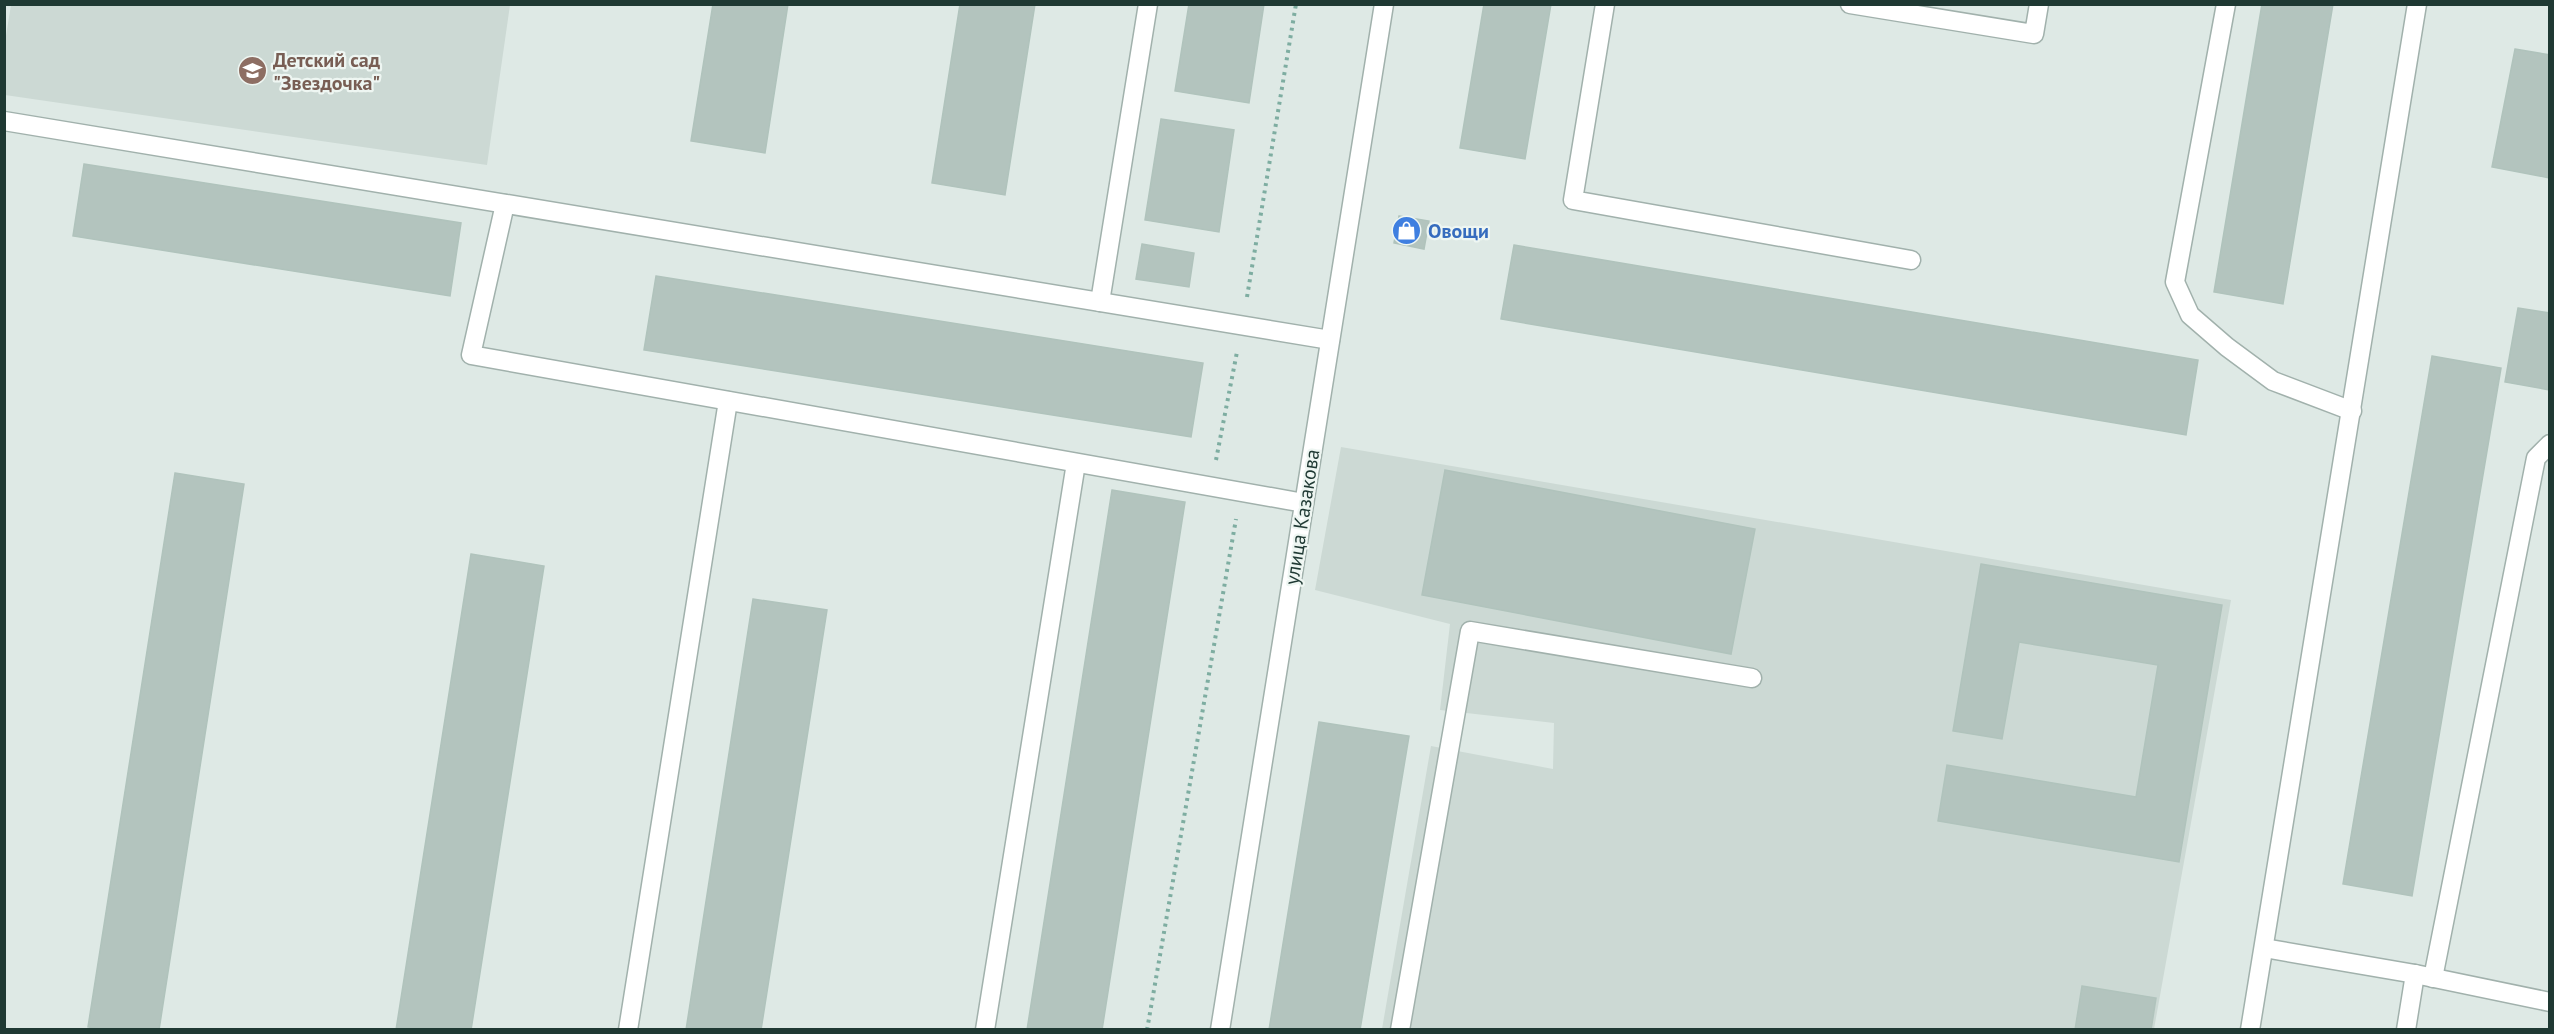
<svg xmlns="http://www.w3.org/2000/svg" width="2554" height="1034" font-family="'PT Sans',sans-serif">
<rect width="100%" height="100%" fill="#dee9e5"/>
<g fill="#ccd9d4">
<path d="M11,5h499l-23,160 -482,-70 -1,-47z"/>
<path d="M1341,447l890,153 -77,429h-772l49,-283 122,23 1,-46 -114,-13 10,-86 -135,-34z"/>
</g>
<g fill="#b3c4be" stroke="#b0c3bc" stroke-width="1.5">
<path d="M713,4h75l-23,149 -74,-12z"/>
<path d="M960,4h75l-30,191 -73,-12z"/>
<path d="M1189,4h75l-15,99 -74,-12z"/>
<path d="M1484,4h67l-26,155 -65,-11z"/>
<path d="M2262,4h71l-50,300 -69,-12z"/>
<path d="M2515,49l35,6v123l-58,-11z"/>
<path d="M1161,119l73,11 -15,102 -74,-12z"/>
<path d="M84,164l377,59 -11,73 -377,-60z"/>
<path d="M1399,216l30,5 -5,28 -30,-6z"/>
<path d="M1142,244l52,9 -5,34 -53,-8z"/>
<path d="M1514,245l684,115 -12,75 -685,-116z"/>
<path d="M656,276l547,87 -12,74 -547,-87z"/>
<path d="M2518,308l32,5v77l-45,-8z"/>
<path d="M2432,356l69,12 -89,528 -69,-12z"/>
<path d="M1445,470l310,59 -24,125 -309,-59z"/>
<path d="M175,473l69,11 -85,546h-54l-17,-3z"/>
<path d="M1112,490l73,12 -83,528h-75z"/>
<path d="M471,554l73,12 -73,464h-75z"/>
<path d="M1981,564l241,41 -43,257 -241,-41 9,-56 189,32 22,-132 -139,-23 -17,97 -49,-8z"/>
<path d="M753,599l74,11 -66,420h-75z"/>
<path d="M1319,722l90,14 -49,294h-91z"/>
<path d="M2082,986l74,12 -5,32h-76z"/>
</g>
<g fill="none" stroke-linecap="round" stroke-linejoin="round">
<defs>
<g id="minor">
<path d="M1605,4l-32,196 338,60"/>
<path d="M1850,4l184,30 5,-30"/>
<path d="M2226,4l-51,278 15,33 37,32 46,34 79,30"/>
<path d="M4,121l1326,219"/>
<path d="M505,204l-34,151 833,148"/>
<path d="M1100,302l48,-298"/>
<path d="M2264,948l151,26 135,28"/>
<path d="M2433,978l103,-520 14,-14"/>
<path d="M628,1030l100,-629"/>
<path d="M985,1030l91,-567"/>
<path d="M1220,1030l164,-1026"/>
<path d="M1400,1030l70,-399 282,47"/>
<path d="M2250,1030l167,-1026"/>
<path d="M2406,1030l9,-56"/>
</g>
</defs>
<use href="#minor" stroke="#a1b1ac" stroke-width="21"/>
<g stroke="#7eada1" stroke-width="4" stroke-dasharray="3 4.5" stroke-linecap="butt">
<path d="M1247,297l49,-293"/>
<path d="M1216,460l21,-108"/>
<path d="M1147,1030l89,-511"/>
</g>
<use href="#minor" stroke="#fff" stroke-width="18"/>
</g>
<defs>
<symbol id="school-disc" viewBox="-11 -11 22 22"><circle r="9.5" fill="#8d6e63" stroke="#eef6f2"/><path d="M0-5L7-2L0 1L-7-2ZM-4 1L0 2.5L4 1V4Q0 6-4 4Z" fill="#fff"/></symbol>
<symbol id="shop-disc" viewBox="-11 -11 22 22"><circle r="9.5" fill="#3f7fe0" stroke="#eef6f2"/><path d="M-5-2.5h2.3a2.7 3.5 0 0 1 5.4 0H5L5.5 6h-11ZM-1.5-2.5h3a1.5 2.3 0 0 0-3 0Z" fill="#fff"/></symbol>
</defs>
<g fill-rule="evenodd">
<use href="#school-disc" x="236" y="54" width="33" height="33"/>
<use href="#shop-disc" x="1390" y="214" width="33" height="33"/>
</g>
<g text-anchor="middle" stroke-width="4.5" stroke-linejoin="round" paint-order="stroke">
<g font-size="20" font-weight="bold" fill="#785e54" stroke="#eef6f2" text-anchor="start">
<text x="273" y="67">Детский сад<tspan x="273" dy="23">"Звездочка"</tspan></text>
</g>
<g font-size="20" font-weight="bold" fill="#366cbe" stroke="#eef6f2" text-anchor="start">
<text x="1428" y="238">Овощи</text>
</g>
<g font-size="20" fill="#1f3933" stroke="#eef6f2">
<text transform="translate(1302 517) rotate(-81)" y="7">улица Казакова</text>
</g>
</g>
<rect width="2554" height="1034" fill="none" stroke="#1f3933" stroke-width="12"/>
</svg>
